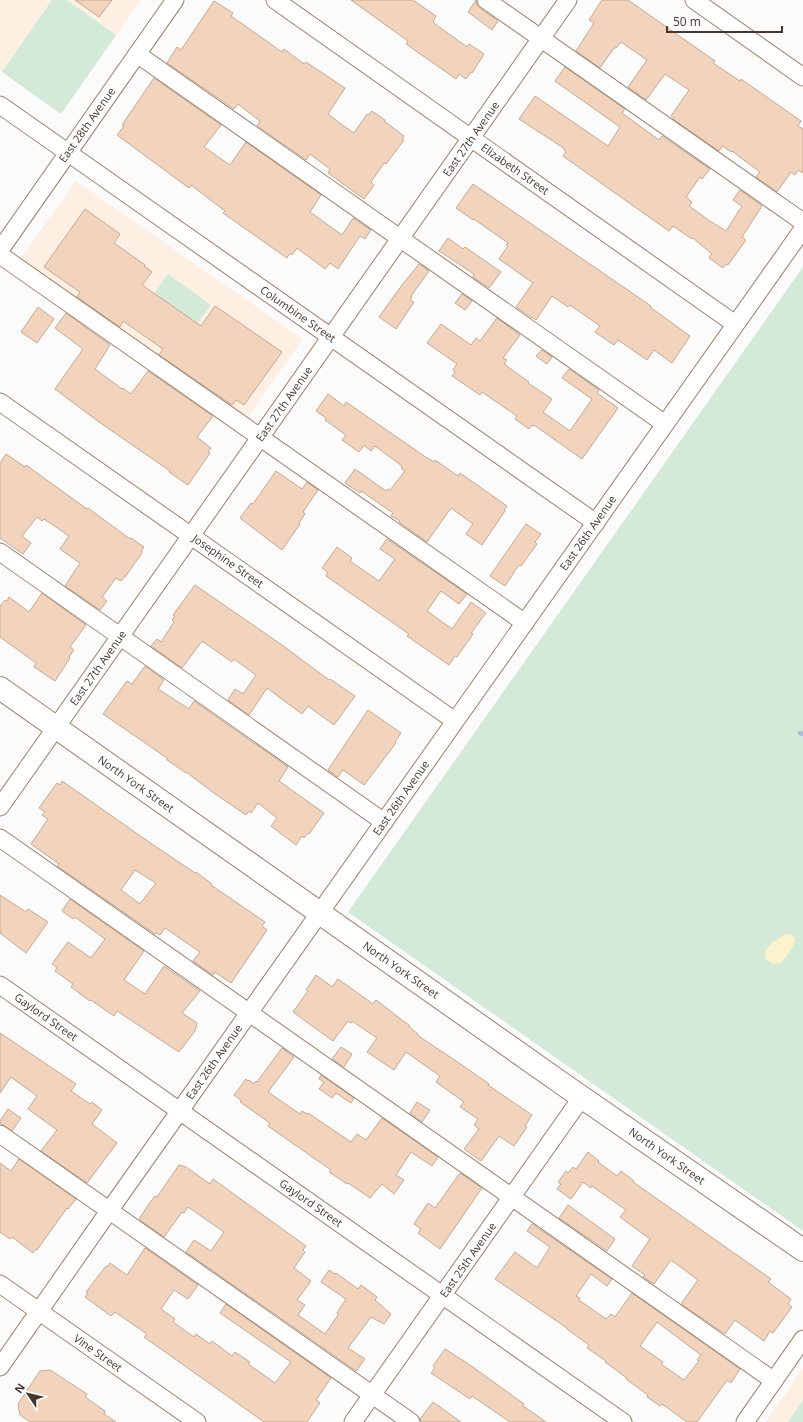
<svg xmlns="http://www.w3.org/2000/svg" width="803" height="1422" font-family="'Open Sans',sans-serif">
<rect width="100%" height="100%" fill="#fbfbfb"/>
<g fill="#feefe3">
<path d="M0,0h141l-80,114 -61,-44z"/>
<path d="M76,181l227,158 -61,86 -227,-159z"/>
<path d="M803,1368v54h-37z"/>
</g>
<g fill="#d3ead8">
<path d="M52,0h15l49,35 -55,79 -59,-42z"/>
<path d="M803,267v964l-455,-319z"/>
<path d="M168,274l43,31 -14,19 -43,-30z"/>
<path d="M803,1400v22h-15z"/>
</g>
<path fill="#fcf2cc" d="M786,934l6,1 3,4 -1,5 -3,6 -10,13 -8,1 -7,-4 -1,-9 9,-10z"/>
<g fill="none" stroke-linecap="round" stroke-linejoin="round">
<path stroke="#adbcd6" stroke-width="4.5" d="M800,733l3,1"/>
</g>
<g fill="#f2d3bc" stroke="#c6a992" fill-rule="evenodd">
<path d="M75,0h37l-13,17z"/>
<path d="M351,0h62l23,16 -3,6 2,2 32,23 2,-3 15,10 -12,19 -1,-1 -5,7 -7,-5 -3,5 -50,-35 2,-3z"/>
<path d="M476,0l1,5 3,3 18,13 -6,9 -24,-18z"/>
<path d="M602,0h26l87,61 -2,2 27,18 1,-2 60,42 -3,5 5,3v44l-5,-3 -3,5 -4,-3 -14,20 -21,-15 4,-5 -28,-21 -1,1 -8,-6 -4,5 -46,-32 1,-1 -3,-2 18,-26 -24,-16 -19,26 -18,-13 19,-27 -26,-18 -5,6h-2l-14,20 -24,-17 18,-28 -5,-3z"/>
<path d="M214,1l19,12 -2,3 51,36 2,-3 20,15 2,-2 39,26 -17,26 13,10 13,9 13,-19 2,1 3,-4 13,9 -1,1 20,15 -2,3 2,1 -18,24 -2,-1 -13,19 3,3 -10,14 -36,-26 2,-4 -20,-15 -4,6 -49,-34 3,-5 -22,-17 -4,5 -67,-46 10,-16 4,3z"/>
<path d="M565,67l60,42 -3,4 37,27 3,-4 48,33 -8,10 -2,-2 -14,20 6,5 -3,4 21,15 16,10 16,-25 -9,-6 7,-10 22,16 -20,31 4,3 -18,25 -2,-1 -3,4 -14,-10 3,-4 -19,-16 -1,1 -19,-13 -4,5 -37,-26 -69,-49 3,-4 -2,-2 1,-1 -46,-30 16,-23 73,50 12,-19 -65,-46z"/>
<path d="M154,78l67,47 -17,22 26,18 16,-23 75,53 -11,17 32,23 11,-17 18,12 -6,9 -5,-3 -22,33 -8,-6 -5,6 -28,-21 -5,7 -2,-2 -3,5 -64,-45 2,-2 -34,-26 -2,3 -72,-53 7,-9 -2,-1z"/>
<path d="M473,184l165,113 13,9 -1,1 40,29 -18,27 -18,-13 -7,10 -29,-20 -4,5 -19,-13 5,-6 -30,-21 -2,2 -16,-11 -16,24 -4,-3v1l-16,-11 17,-24 -34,-24 9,-13 -2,-1 2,-2 -34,-24 -1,1 -17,-12z"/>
<path d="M85,209l35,25 -6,9 31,22 -1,1 8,6 -10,13 59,41 14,-20 67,46 -38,53 -8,-5 -4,5 -73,-50 4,-6 -40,-28 -3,6 -43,-30 3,-5 -36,-25z"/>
<path d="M448,238l15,11 2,-2 36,25 -12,16 -16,-11 1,-3 -35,-23z"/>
<path d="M419,264l10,7 -18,25 1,1 -2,3 4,2 -18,27 -17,-12 23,-32z"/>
<path d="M462,294l10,7 -7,9 -10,-7z"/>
<path d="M38,307l16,12 -17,24 -16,-11z"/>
<path d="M66,313l44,32 -15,24 27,20 1,-1 8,6 17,-23 65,45 -16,21 14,11 -3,4 2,1 -22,32 -19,-13 1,-1 -71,-49 -44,-33 28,-40 -28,-21z"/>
<path d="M497,318l23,17 -17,23 4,2 -3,4 25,18 -1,1 24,16 -9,13 27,19 22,-32 -30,-21 7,-9 30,21 -2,3 21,15 -36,51 -48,-34v1l-2,-1 -3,4 -14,-10 2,-3 -35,-24 -2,3 -28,-19 3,-4 -2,-2 4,-6 -30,-21 14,-19 30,21 5,-7 4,3z"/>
<path d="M542,350l10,7 -5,7 -11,-8z"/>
<path d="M328,394l16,12 2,-4 84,58v-1l3,3 2,-2 23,16 2,-3 47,33 -3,4 1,1 -23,34 -16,-11 7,-10 -22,-16 -24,34 -28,-20 1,-1 -9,-5 2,-3 -32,-22 -1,2 -15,-10 10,-14 31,22 2,-2 2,1 15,-19 -4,-3 1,-2 -27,-20 -4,5 -7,-6 -5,7 -17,-12 4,-5 -21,-15 1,-2 -10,-7z"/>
<path d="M6,454l19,13 1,-2 61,44 1,-1 42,31 1,-1 13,9 -3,5 1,1 -17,24h-1l-3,4 -5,-3 -14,19 5,4 -7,9 -35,-24 15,-23 -20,-14 9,-13 -25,-17 -2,2 -5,-4 -15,19 9,7 -8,11 -23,-16v-75z"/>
<path d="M276,471l26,18 5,-7 11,8 -15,22 2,2 -6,9 1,1 -18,26 -42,-32 11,-15 2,1z"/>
<path d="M526,524l15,10 -6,8 2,2 -16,22 -2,-1 -14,21 -15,-10z"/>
<path d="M387,539l80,55 -8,10 -18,-13 -14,20 25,18 19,-27 15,11 -15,20 2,1 -16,23 -2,-1 -6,9 -42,-29 2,-2 -83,-58 2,-4 -6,-4 15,-21 15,11 -2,3 29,20 16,-22 -15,-10z"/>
<path d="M195,585l87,60 47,35 1,-1 25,17 -21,29 -26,-19 -6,8 -35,-26 -18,27 -21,-15 7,-11 8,5 13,-19 -22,-16 -2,3 -30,-21 -20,27 -31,-22 6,-7 4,3 13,-20 -2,-2 3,-4 -2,-1z"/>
<path d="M42,593l44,32 -16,22 4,3 -5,7 1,1 -15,23 -21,-14 2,-4 -36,-26v-31l5,-6 2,1 2,-4 20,15z"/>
<path d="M145,666l19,14 -6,9 31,20 5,-8 94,66 -9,14 45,32 -15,21 -1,-1 -4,5 -2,-2 -6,9 -25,-19 6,-8 -19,-15 -7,10 -2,-2 -3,4 -32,-22 -28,-21v1l-19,-13v-2l-64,-44 24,-33 5,3z"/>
<path d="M368,710l33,23 -6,9 1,1 -32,42 -21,-15 -5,7 -10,-7z"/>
<path d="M62,781l87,61 46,31 1,-1 16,12 -1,1 54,37 -3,4 5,4 -36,53 -16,-11 -2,3 -20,-14 7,-9 -35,-24 -5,7 -4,-2 -1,1 -98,-68 2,-2 -28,-20 17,-25 -6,-4 3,-3 -6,-4 18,-25 3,2zM135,870l21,13 -16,21 -19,-14z"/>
<path d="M0,895l26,17 2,-3 20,13 -22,31 -26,-20z"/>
<path d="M70,899l74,52 -20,29 21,14 19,-28 36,25 -18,22 15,10 -2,8 -16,21 -62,-41 -3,5 -23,-16 -1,1 -19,-14 2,-3 -18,-13 2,-3 -5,-4 16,-22 23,16 14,-19 -30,-22 -2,2 -11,-8z"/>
<path d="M316,975l16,12 6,-8 35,25 3,-4 34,26 -1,1 9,7 -1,1 45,30 27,19 -1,1 44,30 -7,11 2,1 -13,19 -15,-10 -18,25 -17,-12 15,-20 -5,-4 4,-6 -18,-12 4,-5 -28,-20 4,-6 -34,-24 -12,18 -27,-18 10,-14 -25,-17 -1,2 -3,-2 -15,20 -40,-29 15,-21 -2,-1z"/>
<path d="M0,1033l76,51 -5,7 19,13 2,-2 10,8 -10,14 25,19 -30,40 -46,-32 16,-21 -29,-21 9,-13 -26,-19 -11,16z"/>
<path d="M341,1047l11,7 -8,13 -12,-8z"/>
<path d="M282,1048l12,9 -26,35 32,22 2,-3 5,3 1,-1 43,29 6,-8 9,6 16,-22 56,39 -6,9 -21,-14 -15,23 8,5 -10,14 -12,-10 -12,14 -22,-15 -1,1 -18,-12 2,-2 -63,-44 2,-3 -30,-21 2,-1 -8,-6 12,-16 2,2 1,-1 5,4 2,-3 1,1z"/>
<path d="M321,1075l33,23 -3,5 -15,-10 -4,5 -13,-9 5,-7 -5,-3z"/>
<path d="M417,1102l13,8 -8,12 -12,-9z"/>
<path d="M8,1109l13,9 -9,13 -12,-8v-2z"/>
<path d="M588,1152l11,9 -1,1 19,14 4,-5 13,10 -1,1 30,21 108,76 -3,3 23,17 -3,5 4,3 -19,26 -3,-2 -6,10 -29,-21 -10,14 -44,-30 17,-24 -27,-20 -17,24 -11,-7 2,-2 -13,-9 18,-27 -30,-22 6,-7 -34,-24 -1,2 -8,-6 -12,17 -14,-10 4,-5 -3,-2 8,-11 2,2 5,-6 3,2z"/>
<path d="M19,1159l57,40 -8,10 -1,-1 -30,42 -1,-1 -3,4 -21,-16 -2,2 -10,-7v-69l11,8z"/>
<path d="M179,1165l7,2 24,17 3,-5 93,67 -3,4 2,2 -11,16 17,13 -14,19 8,5 -7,10 27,19 13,-19 -1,-2 9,-14 -25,-17 8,-12 6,4 1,-1 22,16 3,-4 16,12 -2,3 16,14 -7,10 -13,-7 -23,31 17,11 -9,12 -170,-119 8,-12 17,11 13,-19 -36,-25 -4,6 -2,-1 -18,25 -25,-18 12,-18 4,-5 2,1z"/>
<path d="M460,1173l22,15 -42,61 -22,-16 3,-4 -7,-5 14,-21 7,5z"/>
<path d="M568,1205l47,34 -8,12 -48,-33z"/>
<path d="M532,1224l80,55 -5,7 -16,-12 -15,22 4,2 -1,2 27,19 5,-5 4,3 17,-24 108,76 -9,14 -4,-3 -2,3 -28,39h-10l-25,-18 -2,2 -13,-9 1,-2 -22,-16 1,-1 -22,-16 1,-1 -19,-13 2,-3 -22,-16v-1l-72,-49 20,-27 22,16 13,-21 -23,-16zM657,1322l44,33 -4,5 2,1 -15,19 -23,-16 2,-2 -23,-16z"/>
<path d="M145,1248l53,37 -10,14 -14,-9 -13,19 14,10 -2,3 21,15 2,-3 14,10 2,-3 20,15 3,-4 15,10 -2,2 27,19 16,-21 -71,-49 6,-9 105,74 -15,22 4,3 -13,19h-43l-120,-85 3,-3 -32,-22 -4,4 -26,-19 3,-4 -2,-1 20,-26 1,1 3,-4 17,12z"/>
<path d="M445,1349l25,16 54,39 -1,2 23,16h-36l-38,-26 -2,3 -39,-26 4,-5 -2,-2z"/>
<path d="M50,1370l37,24 -2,3 20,14 -1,3 12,8h-86l-10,-7 -2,-11 22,-33z"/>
<path d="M433,1402l28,20h-40l-1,-3z"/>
</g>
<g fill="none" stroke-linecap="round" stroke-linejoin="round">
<defs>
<g id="minor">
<path d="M275,0l460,324"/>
<path d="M486,0l317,222"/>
<path d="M694,0l109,77"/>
<path d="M137,54l528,370"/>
<path d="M0,105l596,418"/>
<path d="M0,250l175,-250"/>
<path d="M0,255l525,368"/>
<path d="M0,402l455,319"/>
<path d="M0,552l384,270"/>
<path d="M0,807l568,-807"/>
<path d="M0,838l774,543"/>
<path d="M0,985l623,437"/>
<path d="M0,1134l411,288"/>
<path d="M0,1284l197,138"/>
<path d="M0,1367l109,-156 694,-982"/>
<path d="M353,1422l229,-325"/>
<path d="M745,1422l58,-83"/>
</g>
<path id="major" d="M0,688l567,399 236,163"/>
</defs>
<use href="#minor" stroke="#9c806a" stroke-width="19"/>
<use href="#major" stroke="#9c806a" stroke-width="24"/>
<use href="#minor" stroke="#fff" stroke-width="17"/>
<use href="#major" stroke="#fff" stroke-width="22"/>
</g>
<g text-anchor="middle" stroke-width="3" stroke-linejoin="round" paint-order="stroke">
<g font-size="11" fill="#42362d" stroke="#fff">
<text transform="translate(87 125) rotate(-55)" y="4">East 28th Avenue</text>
<text transform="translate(471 139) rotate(-55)" y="4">East 27th Avenue</text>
<text transform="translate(515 169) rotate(35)" y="4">Elizabeth Street</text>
<text transform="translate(298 314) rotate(35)" y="4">Columbine Street</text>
<text transform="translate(284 404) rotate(-55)" y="4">East 27th Avenue</text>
<text transform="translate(588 533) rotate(-55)" y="4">East 26th Avenue</text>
<text transform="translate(228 561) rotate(35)" y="4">Josephine Street</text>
<text transform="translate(98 668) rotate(-55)" y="4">East 27th Avenue</text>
<text transform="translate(136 784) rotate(35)" y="4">North York Street</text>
<text transform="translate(401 798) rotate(-55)" y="4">East 26th Avenue</text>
<text transform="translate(401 970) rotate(35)" y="4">North York Street</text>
<text transform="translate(46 1017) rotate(35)" y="4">Gaylord Street</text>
<text transform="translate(214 1062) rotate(-55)" y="4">East 26th Avenue</text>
<text transform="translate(667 1156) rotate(35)" y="4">North York Street</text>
<text transform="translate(311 1203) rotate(35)" y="4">Gaylord Street</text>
<text transform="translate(468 1260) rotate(-55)" y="4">East 25th Avenue</text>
<text transform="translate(98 1353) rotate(35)" y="4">Vine Street</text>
</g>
</g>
<g transform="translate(28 1394) rotate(305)" stroke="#ffffff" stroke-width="3" paint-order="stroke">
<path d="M0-3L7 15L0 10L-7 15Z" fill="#42362d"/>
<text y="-6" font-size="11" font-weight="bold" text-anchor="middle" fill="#42362d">N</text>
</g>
<path d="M667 26v6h115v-6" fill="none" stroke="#42362d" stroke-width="2"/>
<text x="673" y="26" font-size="12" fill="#42362d" stroke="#ffffff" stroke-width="3" paint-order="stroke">50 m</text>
</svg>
